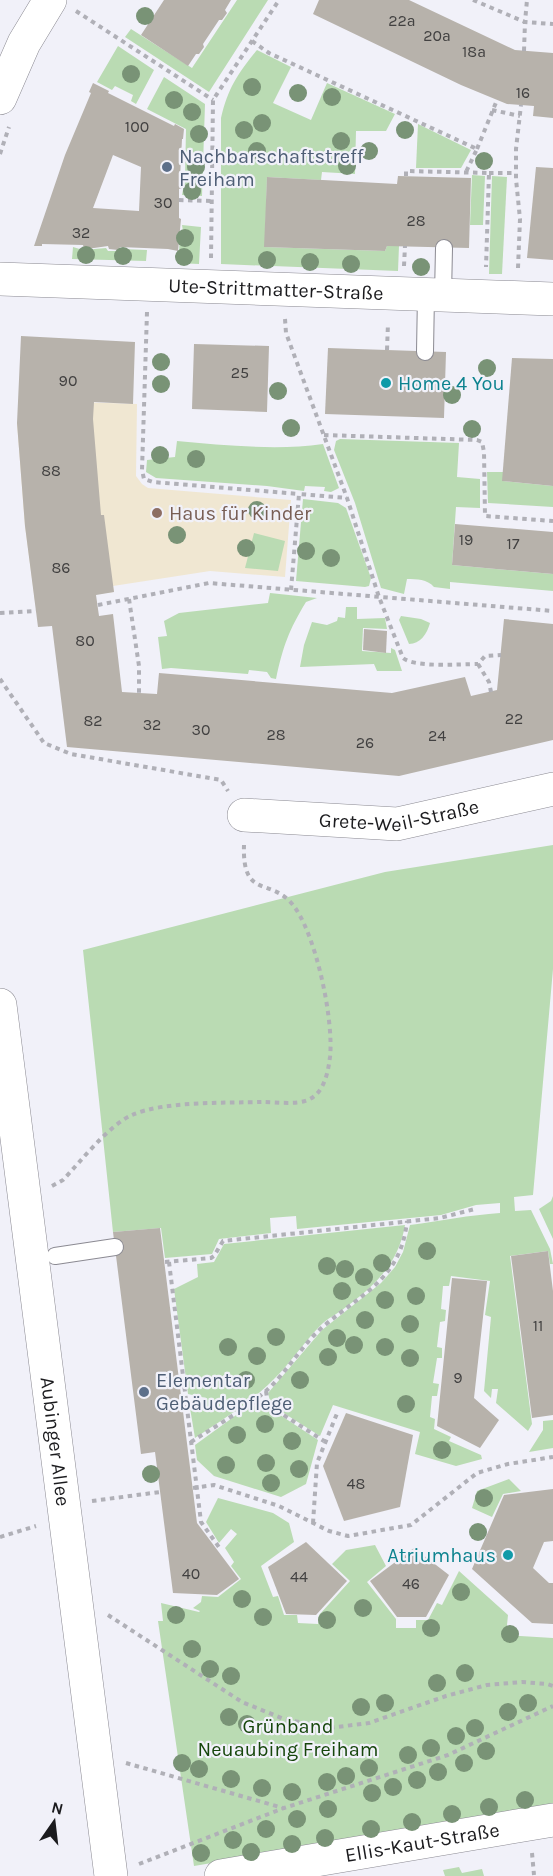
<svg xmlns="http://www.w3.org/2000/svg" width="553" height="1876" font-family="Karla,sans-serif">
<rect width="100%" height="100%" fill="#f1f1f9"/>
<path fill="#f0e7d2" d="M79,402l58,2 -1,72 6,8 6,4 143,12 -6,77 -75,-6 -97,15 1,6 -79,9 -10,-75 -8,-103 61,-1z"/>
<g fill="#badbb3">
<path d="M237,0h31l-59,92 -84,-55 6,-8 61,39z"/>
<path d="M118,46l36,24 -18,34 -5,-3 2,-6 -18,-9 -3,4 -15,-8z"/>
<path d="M257,50l34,17 -18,36 38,17 16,-37 68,31 -9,17h-30l-1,43 -33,-2 -1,8 -54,-3 -2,70 120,4 2,-5h12l-1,25 -177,-7v-146c7,-30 17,-45 36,-68z"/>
<path d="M164,77l41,27 -3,92 -20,-1 3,-17 1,-49 -39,-20z"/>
<path d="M418,124l53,26 -10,18h-45z"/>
<path d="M472,175l13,1 -2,49h-13z"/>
<path d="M492,176l15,1 -5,97h-13z"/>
<path d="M182,225l19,2 -2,37 -22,-1 -1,-9 3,-2 1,-19 3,-2z"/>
<path d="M73,247l10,3 23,-2 2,3h11l3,-2 25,1 -1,11 -74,-2z"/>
<path d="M340,439l119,4 -2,34 23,2v29l-24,-1 -4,58 101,9v17l-103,-9v7l-16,-2c-7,-8 -17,-8 -27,-8l-3,15 -23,-6 -26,-85 -21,-53 2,-9z"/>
<path d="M177,441c47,4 99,10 146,3l16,44 -8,4 -7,-1 1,-4 -20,-1 -1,5 -37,-5 -111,-8 -10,-6 1,-12 28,-3z"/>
<path d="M487,472h16v9l50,5v21l-65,-4z"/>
<path d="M303,499l35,4 8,5 25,70 -2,8 -4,1 -69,-6z"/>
<path d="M254,533l31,8 -7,30 -33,-3z"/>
<path d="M270,593l47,5 -11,4c-17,28 -23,44 -30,77l-5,-1 -4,-6 -18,-2 -1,4 -77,-6 -9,1 -4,-32 9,-1 -3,-15 15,-8 89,-10z"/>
<path d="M346,607h11v12l28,-1 2,11 -24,-1 -1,23 29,2v-5l4,2 7,21h-25l-3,-7 -74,3 4,-22 8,-23 15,3 10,-4 1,-4 7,1z"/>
<path d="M401,616l20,3 9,4c-3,11 -10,21 -21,21l-10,-24z"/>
<path d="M553,845v124l-20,226 -19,2 1,14 16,-1 19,39 3,15h-3l-2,-13 -38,5 22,168 -4,7 -32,-28 2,-14h-6l-1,9 -7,-7 7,-74 -6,-2 5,-34 -39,-5 -2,10h-6l-2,23 5,1 -1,11 -5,1 -3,25 5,1v10h-5l-4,25 6,1 -2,12h-5l-2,21 5,2 -1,10 17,8 -2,4 32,14 1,4 -26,7 -41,-12 5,-22 -87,-27 -13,31 -49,-31 -3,-12 54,-63 59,-47 14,-16 8,-15 7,-27c30,-4 60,-10 90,-12v-10l-24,2 -35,10 -144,14 -1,-13 -26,2 1,15 -52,6 -7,15 -47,4 -4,-30 -48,4 -30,-282 302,-78z"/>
<path d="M553,1196v43l-14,-30 12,-8z"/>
<path d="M405,1225c-6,37 -29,60 -59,82 -8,7 -19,11 -26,19 -17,17 -30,38 -48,55 -23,23 -51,39 -77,57l-6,-36 15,2 2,-6 -18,-4 -14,-105 24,-12 -1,-13 17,-2 10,-18z"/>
<path d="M250,1405l18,2 50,33 -12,44 -25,13 -67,-21 -17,-16 -2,-15z"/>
<path d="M553,1420v28l-24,4 14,-22v-9z"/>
<path d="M509,1479l12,12 -18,3 -11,23 -20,-9 5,-17z"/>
<path d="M218,1498l55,15 16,10 5,19 -33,24 12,31 5,-1 6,19h13l1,8 20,1 1,-9 31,-34 -18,-17 14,-14 29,-5 11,21 -19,16 29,37v9h20v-8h12l9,-17 5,2 17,-34 49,44 -2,20 47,3v167l-359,61 -36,-245h5l-2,-18 38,9 1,-1 -7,-3 8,-6 1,-6 16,1 23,-18 -10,-13 3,-4 -9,-14 12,-14 -6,-5 -12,14 -13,-21z"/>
<path d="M459,1867l3,6 20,-4 2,7h-39l-2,-6z"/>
</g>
<g fill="#b7b2ab" fill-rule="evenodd">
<path d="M164,0h67l-6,10 2,3 -5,7h-3l-16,24 1,3 -5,7h-3l-8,12 -47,-31z"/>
<path d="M319,0h90l106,50 38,3v65l-20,-2 1,-10 -27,-2 -46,-19 -148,-71z"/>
<path d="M93,83l16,8 -1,2 66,33 1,-2 9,5 -1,10h-1l-2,39h3l-1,10 -3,1v29l2,1 -3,32 -10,-2 -48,-2 -2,3 -9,-1 -1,-3 -14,2h-10l-1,-3 -41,-1v2h-8l31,-91 26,-62 -2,-1zM113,155l28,12 -2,44 -46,-3z"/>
<path d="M536,167l17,1v92l-26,-2z"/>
<path d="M398,176l73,2 -2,70 -82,-2 -2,5 -121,-4 3,-70 130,7z"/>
<path d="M21,336l114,6 -2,62 -39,-2 -1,17 8,96h3l10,77 -18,3 3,21 14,-2 9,78 35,2 2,-21 233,20 73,-16 6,19 26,-6 7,-71 49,5v116l-154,36 -332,-29 -15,-121 -14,1 -13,-101 -8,-103z"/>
<path d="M194,344l75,2 -2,66 -75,-3z"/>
<path d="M328,348l118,4 -2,66 -119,-4z"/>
<path d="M512,358l41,1v127l-51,-5z"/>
<path d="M455,524l98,8v42l-101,-9z"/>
<path d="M364,629l23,2 -1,22 -23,-3z"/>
<path d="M160,1228l37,295 42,56 -22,16 -44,-2 -18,-141 -14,2 -28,-222z"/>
<path d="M548,1251l5,40v124l-21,3 -21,-162z"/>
<path d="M452,1278l35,3 -13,117 25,22 -19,28 -43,-22z"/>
<path d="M346,1413l67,22 -13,72 -56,14 -21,-55z"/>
<path d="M553,1489v52l-9,1 -11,26 16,15h4v41l-21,-1 -60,-54 32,-74z"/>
<path d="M306,1542l41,39 -31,34 -30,-1 -18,-47z"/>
<path d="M414,1548l35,27 -23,42h-29l-27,-36z"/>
</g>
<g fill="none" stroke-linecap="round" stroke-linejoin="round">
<defs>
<g id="service">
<path d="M443,295l1,-47"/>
<path d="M425,352l1,-58"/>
<path d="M55,1256l60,-9"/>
</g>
<g id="minor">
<path d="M0,98l24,-55 26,-43"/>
<path id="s1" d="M0,279l553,20"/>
<path id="s2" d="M244,815l153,9 156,-35"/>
<path id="s3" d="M0,1005l111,871"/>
<path id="s4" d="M221,1876l332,-56"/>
</g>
</defs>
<use href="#service" stroke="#8b8a92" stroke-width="18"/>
<use href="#minor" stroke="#8b8a92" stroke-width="34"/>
<g stroke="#b0b0b7" stroke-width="4" stroke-dasharray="4.5 4.5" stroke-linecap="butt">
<path d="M473,0l52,22 2,-22"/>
<path d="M76,11l137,89"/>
<path d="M252,41l17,12 208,96 -11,23"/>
<path d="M524,51l1,-29 28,2"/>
<path d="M492,110l28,6"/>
<path d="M477,149l20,-49"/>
<path d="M0,154l9,-27"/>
<path d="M489,173h27"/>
<path d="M406,176v-5l83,2 -3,94"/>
<path d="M179,200l33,1"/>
<path d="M211,258l2,-158 66,-100"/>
<path d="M404,266l1,-20"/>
<path d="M518,268l2,-49 -4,-40v-30l5,-44"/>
<path d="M147,312l-5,158 2,9 9,3 146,12"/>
<path d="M285,319l1,14 61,165 32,99 24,61c12,10 58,6 75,6l7,-8 16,-1"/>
<path d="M387,350l1,-27"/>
<path d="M324,435l153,5 5,2 2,10 1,64 68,5"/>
<path d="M291,590l8,-96 48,4"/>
<path d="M129,599l10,67v27"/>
<path d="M98,605l111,-22 344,28"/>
<path d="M0,613l36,-2"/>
<path d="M478,664l11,18 2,10"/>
<path d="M0,679l44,64 27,11 150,26 7,11"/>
<path d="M52,1186l11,-6c18,-19 46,-55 69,-65 31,-14 95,-12 130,-13 14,0 33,3 46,-2 16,-7 20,-27 22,-43 4,-37 -14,-123 -37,-152 -22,-28 -51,-5 -49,-60"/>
<path d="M165,1262l46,-4 3,-2 9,-15 217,-23 35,-9"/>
<path d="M169,1262l32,260 20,28"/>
<path d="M266,1391l2,14"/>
<path d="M251,1402l17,3 56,36"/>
<path d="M191,1442c25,-16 53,-32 76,-52 21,-19 36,-47 58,-65 39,-33 76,-47 82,-104"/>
<path d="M193,1488l21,-3 65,21 50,25 19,5 63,-11 66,-52 31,-9 45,-7"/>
<path d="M92,1501l68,-9"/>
<path d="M313,1523l4,-60 21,-52"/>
<path d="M0,1537l36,-11"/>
<path d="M108,1615l134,87 42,17 45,9 40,-5 77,-27 41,-11 35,-3 25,2 6,2"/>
<path d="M126,1763l157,45"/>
<path d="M532,1853l2,22"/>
<path d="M139,1864l145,-56 164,-53 105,-49"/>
</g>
<use href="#service" stroke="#fff" stroke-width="16"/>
<use href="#minor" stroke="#fff" stroke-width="33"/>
</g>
<g fill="#799376">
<circle cx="145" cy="16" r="9"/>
<circle cx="131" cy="74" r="9"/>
<circle cx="252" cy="87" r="9"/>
<circle cx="298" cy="93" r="9"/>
<circle cx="332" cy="97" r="9"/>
<circle cx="174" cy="100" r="9"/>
<circle cx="192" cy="112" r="9"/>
<circle cx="262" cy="123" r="9"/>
<circle cx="244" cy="130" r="9"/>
<circle cx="405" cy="130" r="9"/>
<circle cx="199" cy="134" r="9"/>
<circle cx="341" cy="141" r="9"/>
<circle cx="257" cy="151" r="9"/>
<circle cx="369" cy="151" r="9"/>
<circle cx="484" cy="161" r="9"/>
<circle cx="347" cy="166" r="9"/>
<circle cx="196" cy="167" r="9"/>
<circle cx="192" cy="191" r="9"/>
<circle cx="185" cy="238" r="9"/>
<circle cx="86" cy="255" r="9"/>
<circle cx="123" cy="256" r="9"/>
<circle cx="184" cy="257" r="9"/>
<circle cx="267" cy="260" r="9"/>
<circle cx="310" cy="262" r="9"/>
<circle cx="351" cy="264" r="9"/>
<circle cx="421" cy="267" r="9"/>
<circle cx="161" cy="362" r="9"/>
<circle cx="487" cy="368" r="9"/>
<circle cx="161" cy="384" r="9"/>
<circle cx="278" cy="391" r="9"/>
<circle cx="452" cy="395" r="9"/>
<circle cx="291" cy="428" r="9"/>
<circle cx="472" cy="429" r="9"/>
<circle cx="160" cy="455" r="9"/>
<circle cx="196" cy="459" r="9"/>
<circle cx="257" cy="510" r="9"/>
<circle cx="177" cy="535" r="9"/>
<circle cx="246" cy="548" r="9"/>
<circle cx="306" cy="551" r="9"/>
<circle cx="331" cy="558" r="9"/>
<circle cx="427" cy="1251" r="9"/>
<circle cx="382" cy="1263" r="9"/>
<circle cx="327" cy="1266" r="9"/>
<circle cx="345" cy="1269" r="9"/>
<circle cx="364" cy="1277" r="9"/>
<circle cx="342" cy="1291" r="9"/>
<circle cx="416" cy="1296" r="9"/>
<circle cx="385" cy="1300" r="9"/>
<circle cx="365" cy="1320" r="9"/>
<circle cx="410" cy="1324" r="9"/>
<circle cx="276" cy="1337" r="9"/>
<circle cx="337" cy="1338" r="9"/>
<circle cx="354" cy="1345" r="9"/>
<circle cx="228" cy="1347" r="9"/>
<circle cx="385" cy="1347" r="9"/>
<circle cx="257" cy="1356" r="9"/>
<circle cx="328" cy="1357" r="9"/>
<circle cx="410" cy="1358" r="9"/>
<circle cx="246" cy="1380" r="9"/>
<circle cx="300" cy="1380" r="9"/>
<circle cx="406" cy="1404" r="9"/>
<circle cx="265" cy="1424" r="9"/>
<circle cx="237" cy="1435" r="9"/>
<circle cx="292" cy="1441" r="9"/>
<circle cx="442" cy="1450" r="9"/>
<circle cx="266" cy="1463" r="9"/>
<circle cx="226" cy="1465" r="9"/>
<circle cx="299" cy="1469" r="9"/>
<circle cx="151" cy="1474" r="9"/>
<circle cx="271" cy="1483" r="9"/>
<circle cx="484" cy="1498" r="9"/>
<circle cx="478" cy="1532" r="9"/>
<circle cx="461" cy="1592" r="9"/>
<circle cx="242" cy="1599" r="9"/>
<circle cx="363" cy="1608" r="9"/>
<circle cx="176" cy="1615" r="9"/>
<circle cx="263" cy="1617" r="9"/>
<circle cx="327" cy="1620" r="9"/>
<circle cx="431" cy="1628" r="9"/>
<circle cx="510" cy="1634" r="9"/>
<circle cx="192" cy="1649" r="9"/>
<circle cx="210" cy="1669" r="9"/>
<circle cx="465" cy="1673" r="9"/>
<circle cx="231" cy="1676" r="9"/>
<circle cx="437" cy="1683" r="9"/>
<circle cx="385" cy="1703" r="9"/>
<circle cx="528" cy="1703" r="9"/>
<circle cx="361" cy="1707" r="9"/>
<circle cx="508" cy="1712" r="9"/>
<circle cx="229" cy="1717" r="9"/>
<circle cx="247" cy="1724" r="9"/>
<circle cx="475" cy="1728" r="9"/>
<circle cx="456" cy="1736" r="9"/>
<circle cx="431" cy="1748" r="9"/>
<circle cx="486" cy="1751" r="9"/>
<circle cx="408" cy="1755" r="9"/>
<circle cx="182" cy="1763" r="9"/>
<circle cx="464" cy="1763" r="9"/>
<circle cx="369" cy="1768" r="9"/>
<circle cx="199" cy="1769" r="9"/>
<circle cx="438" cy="1772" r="9"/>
<circle cx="346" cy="1776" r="9"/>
<circle cx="231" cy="1779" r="9"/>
<circle cx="417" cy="1780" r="9"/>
<circle cx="327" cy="1782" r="9"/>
<circle cx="393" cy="1787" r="9"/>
<circle cx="262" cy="1788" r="9"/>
<circle cx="292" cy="1792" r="9"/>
<circle cx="372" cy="1793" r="9"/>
<circle cx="525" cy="1800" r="9"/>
<circle cx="489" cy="1807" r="9"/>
<circle cx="328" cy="1809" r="9"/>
<circle cx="452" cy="1814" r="9"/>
<circle cx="297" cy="1819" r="9"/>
<circle cx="412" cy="1822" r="9"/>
<circle cx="266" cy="1829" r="9"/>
<circle cx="371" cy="1829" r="9"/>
<circle cx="325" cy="1838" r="9"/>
<circle cx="233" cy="1840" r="9"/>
<circle cx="292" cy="1844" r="9"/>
<circle cx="251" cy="1852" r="9"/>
<circle cx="201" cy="1853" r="9"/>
</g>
<g fill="#5c6f8a" stroke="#f1f1f9" stroke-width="2">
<circle cx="167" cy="167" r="6"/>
<circle cx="144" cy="1392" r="6"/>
</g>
<g fill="#0f9aa8" stroke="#f1f1f9" stroke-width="2">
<circle cx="386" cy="383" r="6"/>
<circle cx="508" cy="1555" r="6"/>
</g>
<circle fill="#8d6e63" stroke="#f1f1f9" stroke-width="2" cx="157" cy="513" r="6"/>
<g text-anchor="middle" stroke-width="4.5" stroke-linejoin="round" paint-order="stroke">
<g font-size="16" fill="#424141">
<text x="402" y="26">22a</text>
<text x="437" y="41">20a</text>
<text x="474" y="57">18a</text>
<text x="523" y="98">16</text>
<text x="137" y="132">100</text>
<text x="163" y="208">30</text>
<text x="416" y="226">28</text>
<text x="81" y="238">32</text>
<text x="240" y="378">25</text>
<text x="68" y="386">90</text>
<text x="51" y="476">88</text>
<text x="466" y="545">19</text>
<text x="513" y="549">17</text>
<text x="61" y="573">86</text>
<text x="85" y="646">80</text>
<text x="514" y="724">22</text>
<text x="93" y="726">82</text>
<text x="152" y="730">32</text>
<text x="201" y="735">30</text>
<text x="276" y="740">28</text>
<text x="437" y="741">24</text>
<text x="365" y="748">26</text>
<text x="538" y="1331">11</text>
<text x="458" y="1383">9</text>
<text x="356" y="1489">48</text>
<text x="191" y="1579">40</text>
<text x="299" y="1582">44</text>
<text x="411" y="1589">46</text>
</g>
<g font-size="20" fill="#4e5e75" stroke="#f1f1f9" text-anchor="start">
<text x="179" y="163">Nachbarschaftstreff<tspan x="179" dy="23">Freiham</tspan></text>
<text x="156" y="1387">Elementar<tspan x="156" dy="23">Gebäudepflege</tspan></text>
</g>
<g font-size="20" fill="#1b1b1e" stroke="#f1f1f9">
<text dy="7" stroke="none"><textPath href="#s1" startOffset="276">Ute-Strittmatter-Straße</textPath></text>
<text dy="7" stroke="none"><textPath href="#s2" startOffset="156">Grete-Weil-Straße</textPath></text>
<text dy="7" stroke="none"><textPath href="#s3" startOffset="440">Aubinger Allee</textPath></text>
<text dy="7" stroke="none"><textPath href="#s4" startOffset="204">Ellis-Kaut-Straße</textPath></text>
</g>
<g font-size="20" fill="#0d838f" stroke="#f1f1f9" text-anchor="start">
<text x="398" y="390">Home 4 You</text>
<text x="496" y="1562" text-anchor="end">Atriumhaus</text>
</g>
<g font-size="20" fill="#785e54" stroke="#f1f1f9" text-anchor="start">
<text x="169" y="520">Haus für Kinder</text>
</g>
<g font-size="20" fill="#16460b" stroke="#f1f1f9">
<text x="288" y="1733">Grünband<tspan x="288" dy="23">Neuaubing Freiham</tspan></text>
</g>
</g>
<g transform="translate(54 1822) rotate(14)" stroke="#f1f1f9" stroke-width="4.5" paint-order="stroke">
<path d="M0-4.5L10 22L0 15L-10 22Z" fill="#1b1b1e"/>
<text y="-9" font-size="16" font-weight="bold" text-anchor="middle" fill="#1b1b1e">N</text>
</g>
</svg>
